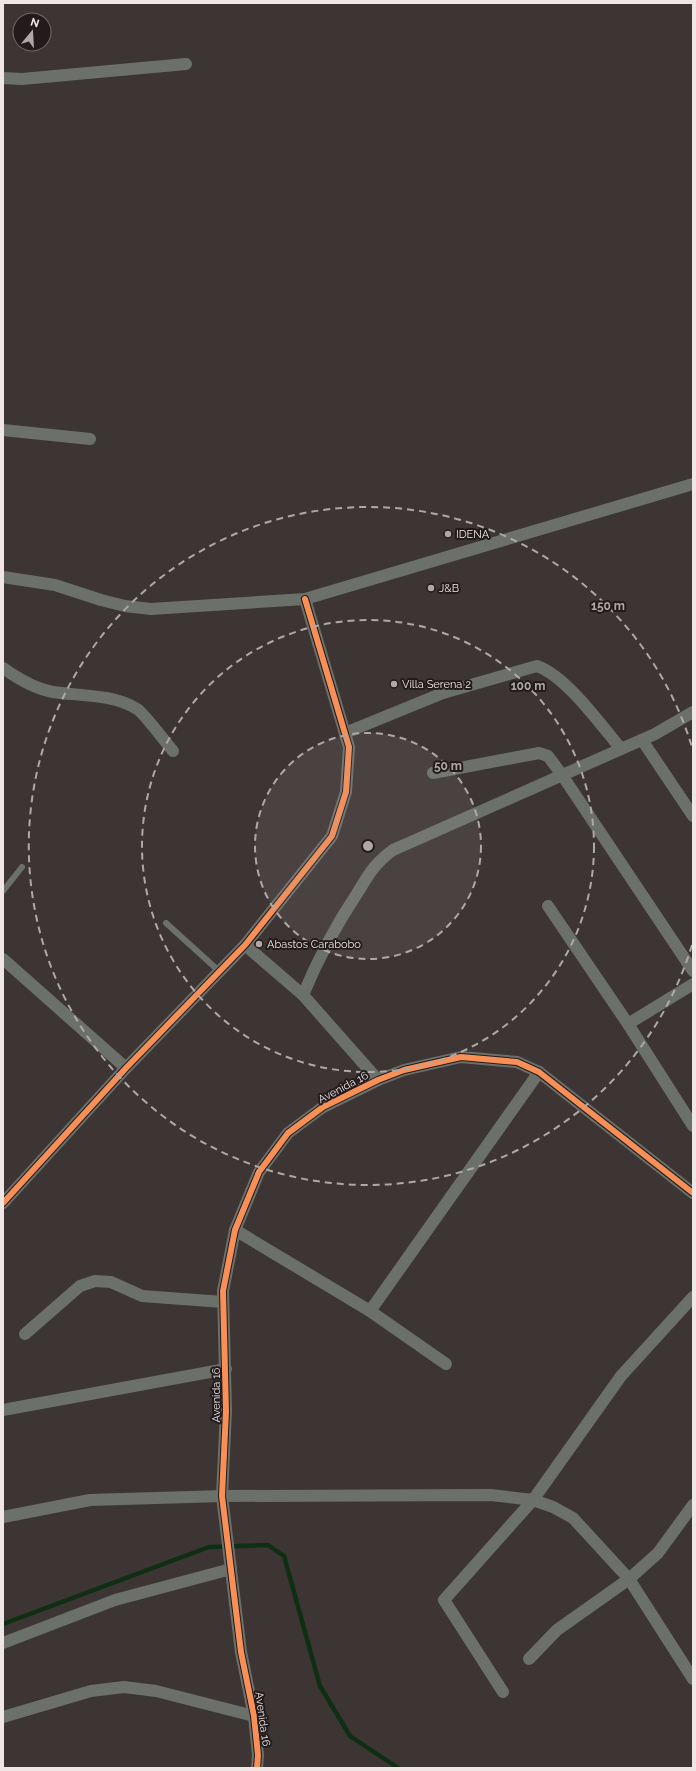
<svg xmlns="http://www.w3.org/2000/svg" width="696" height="1771" font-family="Raleway,sans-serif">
<rect width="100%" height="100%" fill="#3c3534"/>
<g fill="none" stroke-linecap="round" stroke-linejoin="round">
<path stroke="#0e2f13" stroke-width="4.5" d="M3,1624l206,-77 59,-2 16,11 36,130 30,50 48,32"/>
<g stroke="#6c706a" stroke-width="6">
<path d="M3,891l19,-24"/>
<path d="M166,923l53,48"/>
</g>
<g stroke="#6c706a" stroke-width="12">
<path d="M3,78l19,1 164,-15"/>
<path d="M3,430l87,9"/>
<path d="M3,577l52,8 46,15 24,6 26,3 154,-10 388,-115"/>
<path d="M3,668c14,10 32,21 50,24 27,4 60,2 84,17 8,5 28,33 36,42"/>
<path d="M345,733l98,-40 94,-27c29,10 64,59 84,83"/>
<path d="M642,740l51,76"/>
<path d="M433,773l106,-20 9,3 14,19 131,196"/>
<path d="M548,906l80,118 65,102"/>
<path d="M245,945l58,50"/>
<path d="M3,959l123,109"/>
<path d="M628,1024l65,-40"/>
<path d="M378,1080l-75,-85c15,-36 33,-70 55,-103 11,-18 17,-29 35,-42l262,-116 38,-22"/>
<path d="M3,1203l123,-135 119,-123 87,-109 14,-44 3,-45 -44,-148"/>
<path d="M235,1230l135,81 169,-239"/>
<path d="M693,1297l-72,79 -88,124 20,7 20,11 56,61 64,100"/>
<path d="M370,1311l76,53"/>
<path d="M25,1334l55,-48 15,-5 16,1 31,14 81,6"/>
<path d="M3,1410l223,-41"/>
<path d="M3,1517l87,-17 132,-4 269,-1 42,5"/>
<path d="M3,1643l112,-43 116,-31"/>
<path d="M529,1659l28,-29 72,-51 29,-26 35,-48"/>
<path d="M503,1692l-59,-92 89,-100"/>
<path d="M3,1717l88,-26 33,-4 32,4 98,25"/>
<path d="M257,1768l1,-13 -4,-39 -13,-64 -19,-156 4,-85 -3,-120 12,-61 24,-58 29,-39 35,-26 55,-27 26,-10 57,-13 56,5 22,10 154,121"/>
</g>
<defs>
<g id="cycleway">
<path d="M3,1203l123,-135 119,-123 87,-109 14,-44 3,-45 -44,-148"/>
<path d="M257,1768l1,-13 -4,-39 -13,-64 -19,-156 4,-85 -3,-120 12,-61 24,-58 29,-39 35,-26 55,-27 26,-10 57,-13 56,5 22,10 154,121"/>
</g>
</defs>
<use href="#cycleway" stroke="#221b1b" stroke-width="8"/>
<use href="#cycleway" stroke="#f78f57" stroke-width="6"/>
</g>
<circle cx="368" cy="846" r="113" fill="#b0a8a7" fill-opacity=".12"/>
<g fill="none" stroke="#b0a8a7" stroke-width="2" stroke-dasharray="7 5">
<circle cx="368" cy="846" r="113"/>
<circle cx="368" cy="846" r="226"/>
<path d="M692 945A339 339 0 1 1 692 747"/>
</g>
<g fill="#b0a8a7" stroke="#221b1b" stroke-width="1.5">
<circle cx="448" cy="534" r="4"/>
<circle cx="431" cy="588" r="4"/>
<circle cx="394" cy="684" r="4"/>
<circle cx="259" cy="944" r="4"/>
</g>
<g text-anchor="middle" stroke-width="4" stroke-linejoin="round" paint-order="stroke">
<g font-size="11" fill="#efe6e5" stroke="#221b1b" text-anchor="start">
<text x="456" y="538">IDENA</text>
<text x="439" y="592">J&amp;B</text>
<text x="402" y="688">Villa Serena 2</text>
<text x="267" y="948">Abastos Carabobo</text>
</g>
<g font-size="11" fill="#efe6e5" stroke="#221b1b">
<text transform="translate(343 1087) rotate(-28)" y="4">Avenida 16</text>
<text transform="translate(216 1395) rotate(-90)" y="4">Avenida 16</text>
<text transform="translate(263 1719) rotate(82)" y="4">Avenida 16</text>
</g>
</g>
<circle cx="368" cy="846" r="6" fill="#b0a8a7" stroke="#221b1b" stroke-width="2"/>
<g font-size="12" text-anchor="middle" font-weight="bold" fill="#b0a8a7" stroke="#221b1b" stroke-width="4" stroke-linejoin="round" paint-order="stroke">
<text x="608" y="610">150 m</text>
<text x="528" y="690">100 m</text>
<text x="448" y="770">50 m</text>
</g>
<rect width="696" height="1771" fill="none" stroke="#efe6e5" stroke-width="8"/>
<g transform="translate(32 32) rotate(18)"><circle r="19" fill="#221b1b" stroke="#746c6c"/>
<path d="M0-3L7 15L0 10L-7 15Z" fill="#b0a8a7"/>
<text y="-6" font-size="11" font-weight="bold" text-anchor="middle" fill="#efe6e5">N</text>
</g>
</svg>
